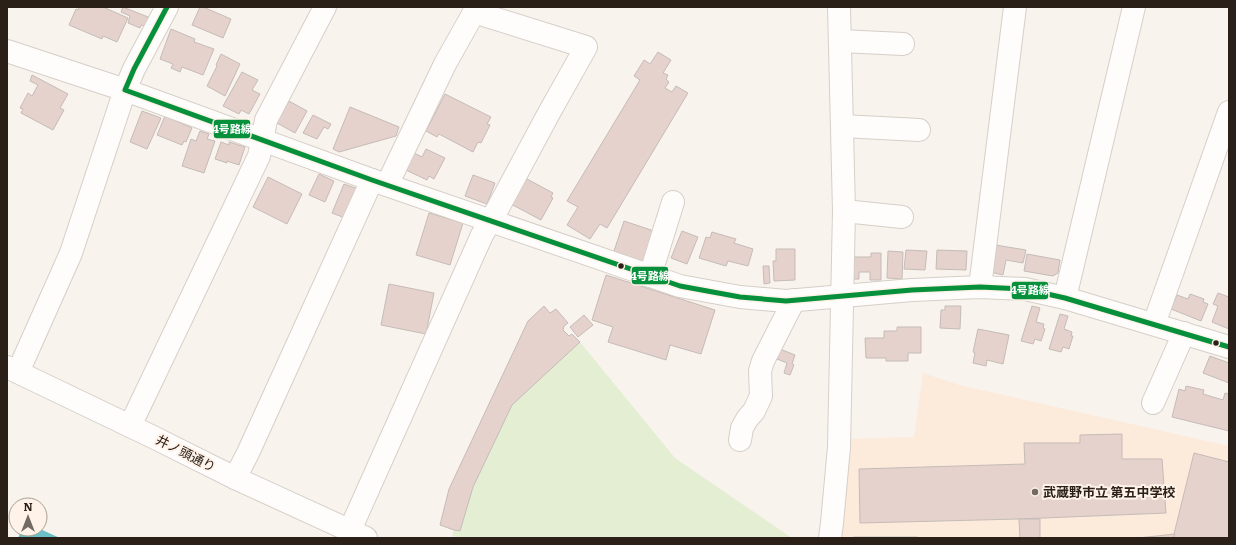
<svg xmlns="http://www.w3.org/2000/svg" width="1236" height="545" font-family="Literata,'Noto Sans JP',serif">
<rect width="100%" height="100%" fill="#f9f3ee"/>
<path fill="#fceadb" d="M923,373l36,12 270,61v92h-393l12,-99 66,-2z"/>
<path fill="#e3eed3" d="M580,342l95,116 117,80h-334l-6,-3 2,-5 6,1 13,-44 39,-82z"/>
<path fill="#6ac1c7" d="M22,529h18l20,9h-42z"/>
<g fill="#e5d2cc" stroke="#c5bbb8">
<path d="M79,7h24l25,11 -11,24 -14,-6 -1,3 -33,-14 7,-16 2,1z"/>
<path d="M123,7l25,10 -3,9 -4,-1 -1,3 -12,-5 2,-7 -9,-4z"/>
<path d="M200,7h3l28,12 -8,19 -31,-13z"/>
<path d="M171,29l24,10 -1,3 20,7 -11,26 -21,-8 -2,5 -9,-4 2,-4 -13,-5z"/>
<path d="M658,52l13,8 -8,13 5,2 -2,4 3,3 -4,6 7,4 4,-6 12,7 -81,135 -7,-4 -10,15 -23,-14 11,-18 -11,-6 73,-121 -6,-4 10,-16 6,4z"/>
<path d="M221,54l19,10 -15,32 -18,-10 10,-20 -1,-1z"/>
<path d="M242,72l16,8 -6,10 8,4 -11,20 -8,-4 -2,4 -16,-8z"/>
<path d="M32,75l36,19 -8,14 4,2 -11,20 -32,-17 2,-4 -3,-1 8,-15 4,3 6,-11 -8,-4z"/>
<path d="M445,94l46,23 -4,7 3,1 -9,18 -3,-1 -5,10 -34,-18 -2,3 -11,-6z"/>
<path d="M289,101l18,10 -12,22 -18,-10z"/>
<path d="M350,107l49,20 -3,9 -57,16 -6,-3z"/>
<path d="M142,111l19,7 -14,31 -17,-7z"/>
<path d="M313,115l18,9 -3,5 -4,-2 -7,12 -14,-6z"/>
<path d="M165,116l27,12 -6,14 -2,-1 -2,4 -25,-10z"/>
<path d="M200,131l9,3 -2,5 8,2 -11,32 -22,-7 9,-27 5,2z"/>
<path d="M221,142l8,3v-3l16,5 -6,18 -12,-4v2l-12,-4z"/>
<path d="M426,149l19,9 -11,21 -5,-3 -2,4 -21,-10 8,-17 8,4z"/>
<path d="M319,174l15,7 -9,21 -16,-7z"/>
<path d="M473,175l22,8 -8,21 -22,-8z"/>
<path d="M268,177l34,17 -15,30 -34,-17z"/>
<path d="M527,179l26,14 -2,4 2,1 -12,22 -32,-17 11,-22 4,2z"/>
<path d="M344,184l14,5 -13,29 -13,-5z"/>
<path d="M429,213l34,10 -13,42 -34,-10z"/>
<path d="M624,221l27,9 1,4 -9,27h-1l-1,2 -28,-9z"/>
<path d="M682,231l16,6 -11,27 -16,-6z"/>
<path d="M712,232l24,7 -2,4 19,6 -5,17 -20,-5 -2,5 -27,-8 7,-21 4,1z"/>
<path d="M995,245l31,5 -3,13 -17,-3 -3,15 -13,-3z"/>
<path d="M776,249h19v31l-21,1 -1,-20h3z"/>
<path d="M906,250l21,1 -2,19 -21,-1z"/>
<path d="M937,250l30,1 -1,19 -30,-1z"/>
<path d="M888,251l15,1 -1,27 -15,-1z"/>
<path d="M871,253h10v27h-11v-8h-11v7h-6v-22h18z"/>
<path d="M1027,254l33,6 -2,13 -5,3 -29,-5z"/>
<path d="M763,266h6l1,17 -6,1z"/>
<path d="M606,275l109,35 -14,44 -31,-9 -4,15 -58,-18 5,-15 -21,-7z"/>
<path d="M389,284l45,9 -8,41 -45,-9z"/>
<path d="M1218,293l11,4v32l-17,-7 6,-16 -5,-2z"/>
<path d="M1190,294l14,5 -1,3 5,2 -7,17 -30,-12 6,-14 11,4z"/>
<path d="M544,306l6,7 6,-4 12,14 -4,3 -1,4 6,6 3,-2 8,8 -68,63 -39,82 -13,44 -6,-1 -14,-5 9,-36 79,-168z"/>
<path d="M945,306h16l-1,23 -20,-1 1,-18h4z"/>
<path d="M1032,306l8,2 -4,14 8,2 -1,4 2,1 -4,12 -6,-2 -2,5 -12,-3z"/>
<path d="M1060,314l8,2 -4,13 8,3 -1,4h2l-4,13 -6,-2 -2,5 -12,-3z"/>
<path d="M584,315l9,10 -15,12 -8,-10z"/>
<path d="M897,327h24v26h-13v8h-22v-3h-20l-1,-20h19v-7h13z"/>
<path d="M978,329l31,6 -6,29 -16,-4 -1,6 -13,-3 2,-10 -2,-1z"/>
<path d="M780,349l15,6 -3,9 2,1 -4,10 -6,-2 3,-10 -10,-4z"/>
<path d="M1210,356l19,7v20l-26,-10z"/>
<path d="M1186,386l18,4 -1,4 20,6 2,-7 4,1v37l-57,-14 7,-28 6,2z"/>
<path d="M1122,434v25h40l4,54 -147,6 -159,4 -1,-54 166,-5 -1,-21h56v-8z"/>
<path d="M1194,453l35,9v76h-56z"/>
<path d="M1019,519h21v19h-20z"/>
<path d="M1175,534l-2,4h-35z"/>
<rect x="854" y="537" width="63" height="1"/>
</g>
<g fill="none" stroke-linecap="round" stroke-linejoin="round">
<defs>
<g id="minor">
<path d="M840,41l63,3"/>
<path d="M7,51l118,39 247,90 308,106 60,11 46,4 126,-11 68,-3 45,2 40,9 164,49"/>
<path d="M842,126l77,4"/>
<path d="M387,185l58,-121 32,-57"/>
<path d="M844,211l58,6"/>
<path d="M650,276l23,-74"/>
<path d="M980,287l35,-280"/>
<path d="M1065,298l69,-291"/>
<path d="M1154,324l75,-212"/>
<path d="M18,372l53,-119 54,-163 9,-21 33,-62"/>
<path d="M1153,403l31,-70"/>
<path d="M130,426l129,-270 7,-36 59,-113"/>
<path d="M740,440l2,-12 5,-9 7,-8 7,-15 -1,-25 3,-10 31,-61"/>
<path d="M235,478l13,-25 124,-273"/>
<path d="M350,530l132,-295 16,-27 51,-95 37,-66 -112,-35"/>
<path d="M830,538l2,-15 7,-76 5,-236 -5,-204"/>
</g>
<path id="major" d="M7,367l146,70 82,41 131,60"/>
</defs>
<use href="#minor" stroke="#d6cfc8" stroke-width="24"/>
<use href="#major" stroke="#d6cfc8" stroke-width="24"/>
<use href="#minor" stroke="#fefdfc" stroke-width="22"/>
<use href="#major" stroke="#fefdfc" stroke-width="22"/>
<defs>
<path id="bus-1" d="M167,7l-33,62 -9,21 247,90 308,106 60,11 46,4 126,-11 68,-3 45,2 40,9 164,49"/>
</defs>
<use href="#bus-1" stroke="#fef2e9" stroke-width="8"/>
<use href="#bus-1" stroke="#06903b" stroke-width="5"/>
</g>
<g fill="#2a2018" stroke="#fef2e9" stroke-width="1.5">
<circle cx="621" cy="266" r="3.5"/>
<circle cx="1216" cy="343" r="3.5"/>
</g>
<circle fill="#726a63" stroke="#fef2e9" stroke-width="1.5" cx="1035" cy="492" r="4"/>
<g text-anchor="middle" stroke-width="4" stroke-linejoin="round" paint-order="stroke">
<g font-size="13" fill="#2a2018" stroke="#fef2e9">
<text transform="translate(186 453) rotate(27)" y="5">井ノ頭通り</text>
</g>
<g font-size="13" font-weight="bold" fill="#2a2018" stroke="#fef2e9" text-anchor="start">
<text x="1043" y="497">武蔵野市立 第五中学校</text>
</g>
</g>
<g stroke="#fef2e9" stroke-width="1.5">
<rect x="213" y="119" width="38" height="20" rx="4" fill="#06903b"/>
<rect x="631" y="266" width="38" height="19" rx="4" fill="#06903b"/>
<rect x="1011" y="281" width="38" height="19" rx="4" fill="#06903b"/>
</g>
<g font-size="11" text-anchor="middle" font-weight="bold" fill="#fff">
<text x="232" y="133">4号路線</text>
<text x="650" y="280">4号路線</text>
<text x="1030" y="294">4号路線</text>
</g>
<rect width="1236" height="545" fill="none" stroke="#2a2018" stroke-width="16"/>
<g transform="translate(28 517)"><circle r="19" fill="#fef2e9" stroke="#a99e95"/>
<path d="M0-3L7 15L0 10L-7 15Z" fill="#726a63"/>
<text y="-6" font-size="11" font-weight="bold" text-anchor="middle" fill="#2a2018">N</text>
</g>
</svg>
